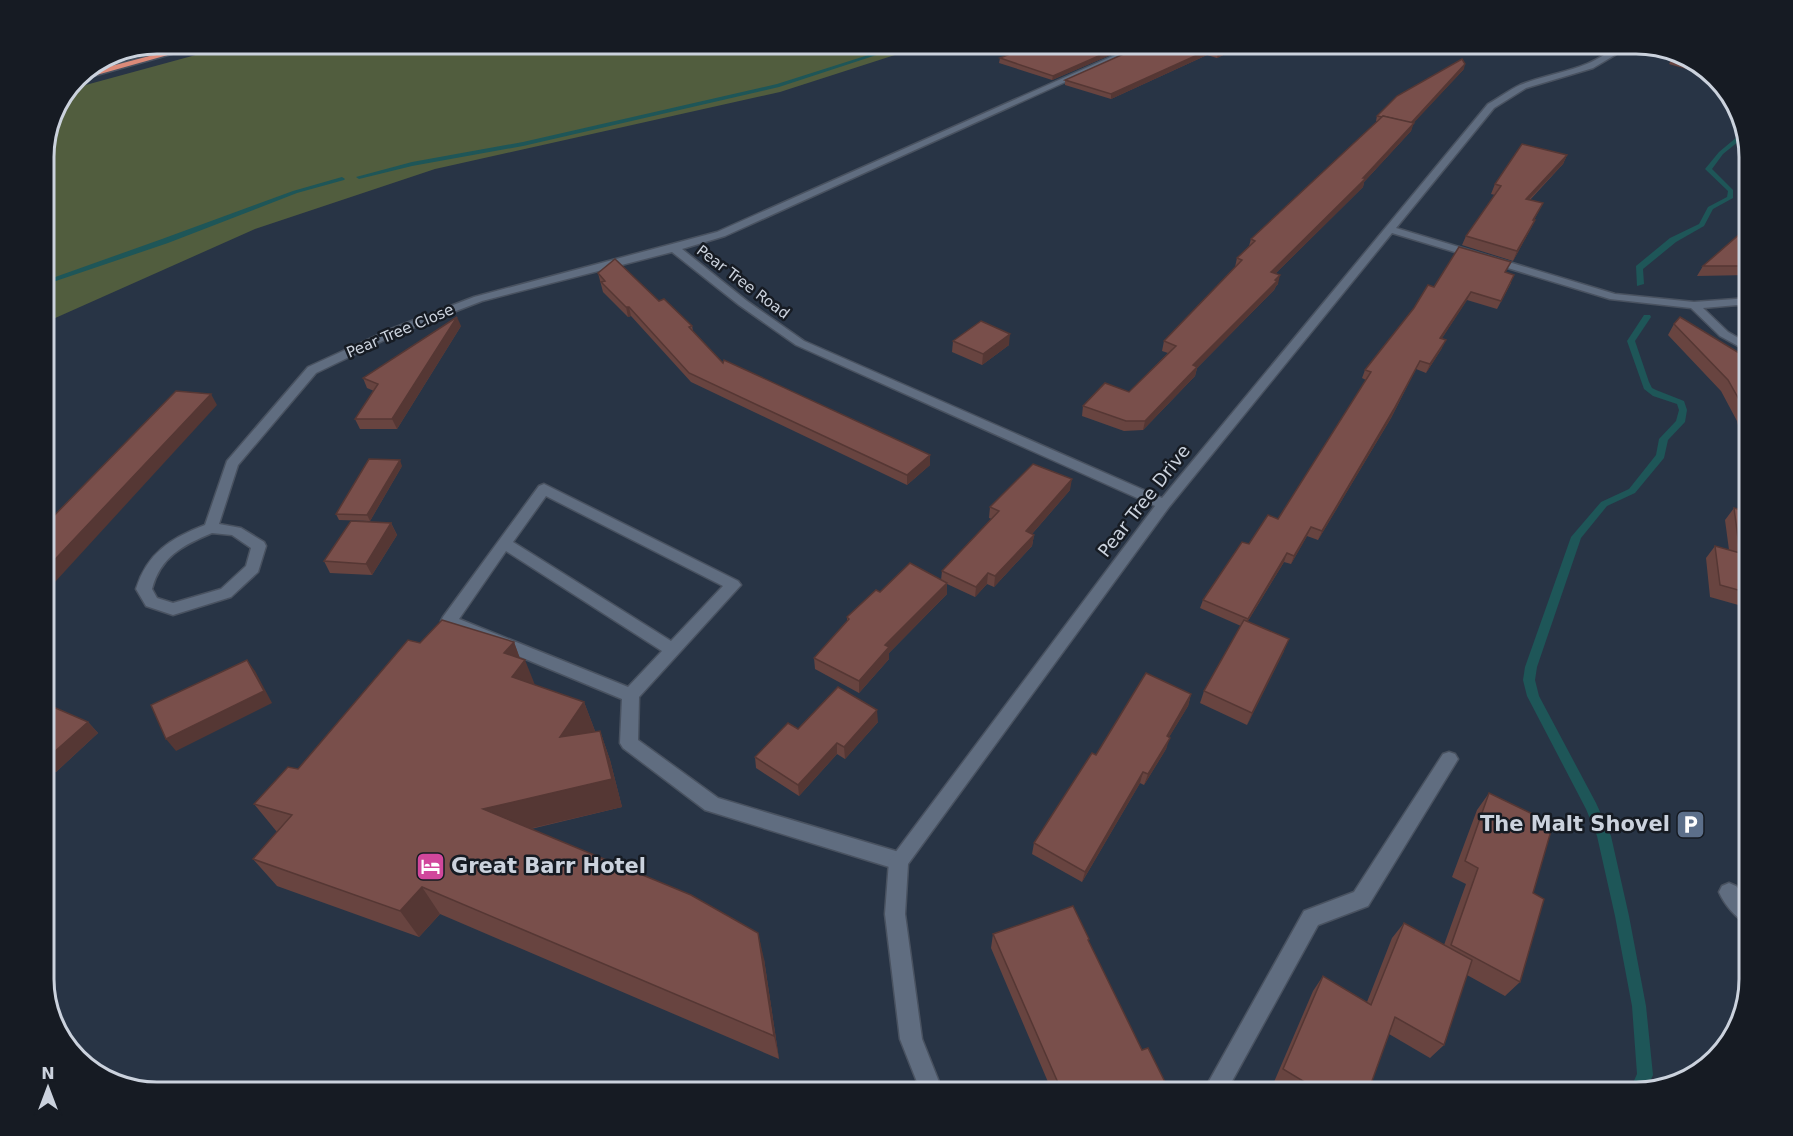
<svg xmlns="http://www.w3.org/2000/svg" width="1793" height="1136" font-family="'DejaVu Sans',sans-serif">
<rect width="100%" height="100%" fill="#283445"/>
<path fill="#515d3e" d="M236,44h693l-149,48 -345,77 -180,60 -211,94v-173l27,-61z"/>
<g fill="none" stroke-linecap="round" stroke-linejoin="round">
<g fill="#1e5658" fill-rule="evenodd">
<path d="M903,44h7l-131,43 -256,59 -111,20 -53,13 -3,-2 56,-15 111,-20 254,-58z"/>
<path d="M1743,132l1,5 -21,17 -11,15 21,21v8l-20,11 -9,17 -28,16 -33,27 1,15 -7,2 -1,-20 34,-28 29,-14 9,-17 19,-10 1,-6 -23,-22 14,-17z"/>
<path d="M342,177l3,2 -1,1 -47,13 -129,50 -124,42v-4l118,-42 131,-48z"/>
<path d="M1644,315h6l1,2 -16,24 14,41 3,6 4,2 28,11 3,9 -2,12 -17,18 -4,18 -29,35 -28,13 -26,32 -44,129 -2,13 4,16 57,107 15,33 18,80 17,90 7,69 -7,15 -17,2 8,-18 -5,-68 -17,-90 -18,-80 -11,-27 -59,-113 -4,-16 2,-13 46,-130 30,-35 28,-13 27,-34 3,-16 17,-18 3,-11 -2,-6 -24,-8 -9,-7 -17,-48z"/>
</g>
<defs>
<g id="service">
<path d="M544,484l194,97 3,4 -102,112 -1,43 80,58 181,54 7,3 3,6 -3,6 -7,3 -194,-60 -82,-62 -3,-5 2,-44 -179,-74 -2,-4 2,-4 96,-131zM546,496l177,90 -52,55 -158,-99zM506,551l156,100 -34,36 -169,-68z"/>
<path d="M1729,883l7,3 13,15v23c-12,-4 -25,-20 -30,-32l3,-6z"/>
</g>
<g id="minor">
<path d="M1140,44h9l-424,192 -43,13 65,52 57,40 358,157 326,-394c11,-6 21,-14 32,-19 34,-14 71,-14 97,-41h7l-9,11 -22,13 -67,20 -32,20 -98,120 219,66 79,8 55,-4v6l-46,4 25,24 21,12v8l-29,-16 -29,-28 -81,-9 -218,-66 -223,274 -261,357 -3,50 17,125 21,53h-22l-21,-53 -15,-125 4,-53 266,-355 -359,-161 -57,-40 -67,-53 -190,49 -83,32 -83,40 -78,92 -19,59 22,4 23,14 2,4 -8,26 -27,25 -58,18 -27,-9 -10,-17c11,-36 35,-51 69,-64l22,-64 81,-94 83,-38 83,-32 243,-65zM212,533l20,2 19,13 -5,18 -25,23 -48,14 -16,-5 -5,-9c8,-32 31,-44 60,-56z"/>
<path d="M1449,752l6,2 3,5 -3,5 -87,142 -50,19 -92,167h-23l101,-181 50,-19 89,-138z"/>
</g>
<path id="motorway" d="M195,44h12l-132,37 6,-7z"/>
</defs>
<use href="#service" stroke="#495260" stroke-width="3"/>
<use href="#minor" stroke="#495260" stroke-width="3"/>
<use href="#motorway" stroke="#495260" stroke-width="3"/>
<use href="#service" fill="#606d80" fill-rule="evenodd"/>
<use href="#minor" fill="#606d80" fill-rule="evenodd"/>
<use href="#motorway" fill="#dc8a79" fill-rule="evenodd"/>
</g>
<g fill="#684440">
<path d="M1136,44l-84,36 -53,-17 1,-5z"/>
<path d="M1146,44h104h-4l-29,14 -10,-3 -96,44 -46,-14v-5z"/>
<path d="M1672,59l27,3 12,14 -42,-12z"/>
<path d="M1464,69l-51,54 -2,8 -47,51 -1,5 -87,86 2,11 -2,2 -2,4 -77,78 -2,8 -52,54 -19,1 -42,-15 1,-10 46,-14 39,-39 -6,-2 2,-10 71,-74 2,-9 12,-12 2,-7 127,-118h-2l1,-5z"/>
<path d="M1567,155l-4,9 -33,36 13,3 -9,17h1l-5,10 -17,31 -51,-16 4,-9 29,-41 -4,-1 4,-10z"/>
<path d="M1749,226v49l-52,1 6,-10z"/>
<path d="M598,273l61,28 33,25 1,5 30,32 207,102 -23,20 -216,-103 -60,-66 -3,1 -25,-25z"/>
<path d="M1506,273l5,10 -14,26 -30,-9 -25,38v10l-16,25 -10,-4 -25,49 -73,122 -11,-4 -16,28 -7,-2 -36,59 36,30 -37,74 -47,-22 4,-12 37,-65 -41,-18 3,-8 46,-56 29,-25 88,-139 -4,-2 3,-8 69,-83z"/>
<path d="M1674,324l75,35v249l-39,-11 -4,-39 9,-12 14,4 -4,-30 9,-12 15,4 -4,-31 4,-5 -12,-55 -16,-30 -53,-56z"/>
<path d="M461,326l-64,103h-37l-5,-10 19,-28 -7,-3 -4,-10z"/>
<path d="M953,341l56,4 -27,20 -30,-13z"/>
<path d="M402,466l-32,55 -31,-1 -3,-6z"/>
<path d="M1070,490l-38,44 2,1 -2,11 -38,41 -7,-3 -12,13 -28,-13v10l-58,59v6l-30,34 -44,-24 -1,-11 33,-37v-4l33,-25 61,-12 1,-9 50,-52 -3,-1 1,-11z"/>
<path d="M391,523l6,12 -25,40 -42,-2 -6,-12z"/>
<path d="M514,642l6,17 14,26 50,17 11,29 -1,1 6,-1 10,29 12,47 -91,22 233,130 15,100 -339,-145 -21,23 -142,-51 -24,-27 24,-27 -23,-28 44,-35 122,-126z"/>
<path d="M1191,694l-3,12 -19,31 -3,12 -22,36 -4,-2 -58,99 -50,-28 2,-11 62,-88z"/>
<path d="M44,703l44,19 10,11 -42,39 -12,-4z"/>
<path d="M878,722l-33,37 -8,-5 -38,42 -43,-28 -1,-11 43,-28z"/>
<path d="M1489,793l44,100 -13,89 -15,14 -38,-21 -23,70 -14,13 -41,-24 -21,58h-78l-16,-10 39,-91 10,-15 44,26 25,-64 12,-15 40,22 22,-61 -14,-7 25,-67z"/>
<path d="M993,934l96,5v3l53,108 27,40 -2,2h-117l1,-3 -60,-141z"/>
</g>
<g fill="#553734">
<path d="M1126,44h10l-84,36 1,-4z"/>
<path d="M1239,44h11h-4l-29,14 1,-5z"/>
<path d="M1208,50l-1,5 -96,44v-5z"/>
<path d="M1465,64l-1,5 -56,60 2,-5z"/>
<path d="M1414,123l-3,8 -47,51 -1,5 -95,94 3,-9 92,-94z"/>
<path d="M1567,155l-4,9 -42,44 5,-9z"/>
<path d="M1535,220l-5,10 -17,31 4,-10z"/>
<path d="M1280,275l-2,9 -2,2 -2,4 -77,78 -2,8 -52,54 2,-9 48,-56z"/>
<path d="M1471,292l-4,8 -30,46 3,-8z"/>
<path d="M626,307h3l2,9 -3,1z"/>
<path d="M457,317l4,9 -64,103 -5,-10z"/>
<path d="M1010,334l-1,11 -27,20 1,-11z"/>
<path d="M1446,340l-4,8 -16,25 4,-9z"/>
<path d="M1420,361l-29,57 -73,122 4,-9z"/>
<path d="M211,394l6,11 -173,189v-23z"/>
<path d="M930,455v10l-23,20v-10z"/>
<path d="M400,460l2,6 -32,55 -3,-6z"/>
<path d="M1072,479l-2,11 -45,52 1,-11z"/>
<path d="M391,523l6,12 -25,40 -6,-11z"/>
<path d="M1311,527l-4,9 -16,28 3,-8z"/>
<path d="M1034,535l-2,11 -38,41 1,-11z"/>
<path d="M1287,553l-3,9 -40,65 4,-8z"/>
<path d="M988,573l-1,11 -12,13 1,-10z"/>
<path d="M947,583v11l-58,59v6l-30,34v-12l26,-36z"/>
<path d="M1289,639l-5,12 -37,74 5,-12z"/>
<path d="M514,642l8,22 3,-4 12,30 -25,-13 -8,-24z"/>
<path d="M247,660l8,11 17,32 -96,48 -10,-12z"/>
<path d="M1191,694l-3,12 -25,41 4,-11z"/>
<path d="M584,702l11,29 -24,34 -11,-28z"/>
<path d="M877,710l1,12 -33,37 -1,-12z"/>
<path d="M88,722l10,11 -42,39 -12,-11z"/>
<path d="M600,731l10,29 12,47 -124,29 -15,-27z"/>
<path d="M1170,738l-4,11 -22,36 4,-11z"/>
<path d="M837,743v11l-38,42 -1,-11z"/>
<path d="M1143,772l-3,11 -58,99 3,-10z"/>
<path d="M422,887l18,27 -21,23 -19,-26z"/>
<path d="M758,933l6,26 15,100 -5,-23z"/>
</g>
<g fill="#794f4b" stroke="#553734" stroke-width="1.5">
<path d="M1036,44h90l-73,32 -53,-18z"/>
<path d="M1146,44h93l-21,9 -10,-3 -97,44 -46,-14z"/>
<path d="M1678,56l21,6 4,5 -31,-8z"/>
<path d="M1462,59l3,5 -54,59 -28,-7 -1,1 -5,-1 20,-20z"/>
<path d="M1383,116l31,7 -51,55h3l-95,94 9,3 -5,5 2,1 -84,84 4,2 -52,54h-19l-43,-15 22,-23 24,9 47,-46 -12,-5 78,-81 -5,-2 18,-17 -4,-2z"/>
<path d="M1522,144l45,11 -41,44 17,4 -10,17h2l-18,31 -51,-15 35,-50 -6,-2z"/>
<path d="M1749,226v40h-46z"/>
<path d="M1459,247l52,15 -6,10 9,3 -13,26 -30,-9 -31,46 6,2 -16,24 -10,-3 -26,48 -72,122 -11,-4 -17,29 -7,-3 -39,66 -45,-19 39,-58 7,2 19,-29 10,4 93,-147 -6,-2 49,-62 14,-23 6,2z"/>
<path d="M615,259l44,42 5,-2 28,27 -3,1 34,36 1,-3 206,95 -23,20 -218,-102 -60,-66h-3l-25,-25 4,-1 -7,-8z"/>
<path d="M457,317l-65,102h-37l23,-35 -15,-6z"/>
<path d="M1680,317l69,42v69l-4,-18 -17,-30 -54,-56z"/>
<path d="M981,321l29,13 -27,20 -30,-13z"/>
<path d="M176,391l35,3 -167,177v-45z"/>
<path d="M369,459l31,1 -33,55 -31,-1z"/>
<path d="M1033,464l39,15 -46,52 8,4 -39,41 -7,-3 -12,14 -34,-16 57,-60 -9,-4z"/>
<path d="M1734,508l15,4v81l-29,-8 -5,-39 25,7z"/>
<path d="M351,521l40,2 -25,41 -42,-3z"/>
<path d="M910,563l37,20 -62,62 4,2 -30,34 -45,-23 35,-39 -2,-2 29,-27 4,2z"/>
<path d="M442,620l72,22 -10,11 21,7 -13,17 72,25 -24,35 40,-6 12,48 -129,30 208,86 67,38 16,103 -352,-149 -22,24 -147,-52 39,-44 -38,-11 34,-37 10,2 110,-129 12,3z"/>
<path d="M1244,620l45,19 -37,74 -48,-22z"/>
<path d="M247,660l17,31 -98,48 -15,-34z"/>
<path d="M1146,673l45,21 -24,42 3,2 -22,36 -5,-2 -58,100 -51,-29 58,-90 4,2z"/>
<path d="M838,687l39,23 -33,37 -7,-4 -39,42 -43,-28 33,-34 10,6z"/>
<path d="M44,703l44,19 -44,39z"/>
<path d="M1489,793l64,31 -20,69 11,6 -24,83 -69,-37 27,-77 -13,-7z"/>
<path d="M1073,906l16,33 -1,1 54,110 6,-2 21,42 -8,2h-108l-2,-4 8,-3 -66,-151z"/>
<path d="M1404,923l68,37 -28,85 -49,-28 -27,75h-47l-38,-23 40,-93 48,29z"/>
</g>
<defs>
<symbol id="parking-square" viewBox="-11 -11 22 22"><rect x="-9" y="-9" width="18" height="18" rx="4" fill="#5c6f8a" stroke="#161b23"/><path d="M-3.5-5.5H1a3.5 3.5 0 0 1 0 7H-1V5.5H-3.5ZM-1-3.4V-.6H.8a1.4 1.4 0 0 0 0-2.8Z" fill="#fff"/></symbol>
<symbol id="hotel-square" viewBox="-11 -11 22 22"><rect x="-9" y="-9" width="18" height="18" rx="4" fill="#d1479c" stroke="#161b23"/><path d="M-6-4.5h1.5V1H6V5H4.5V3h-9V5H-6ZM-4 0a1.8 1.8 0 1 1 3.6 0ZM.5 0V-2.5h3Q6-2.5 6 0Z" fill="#fff"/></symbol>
</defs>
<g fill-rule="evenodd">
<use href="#parking-square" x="1674" y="808" width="33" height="33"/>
<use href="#hotel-square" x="414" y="850" width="33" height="33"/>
</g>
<g text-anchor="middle" stroke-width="5" stroke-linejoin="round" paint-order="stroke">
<g font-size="15" fill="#cbd2dd" stroke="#161b23">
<text transform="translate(743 282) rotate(37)" y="5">Pear Tree Road</text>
<text transform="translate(400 331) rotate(-23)" y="5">Pear Tree Close</text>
</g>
<g font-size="18" fill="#cbd2dd" stroke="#161b23">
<text transform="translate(1144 501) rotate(-52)" y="6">Pear Tree Drive</text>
</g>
<g font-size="21" font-weight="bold" fill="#cbd2dd" stroke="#161b23" text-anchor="end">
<text x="1670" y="831">The Malt Shovel</text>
<text x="451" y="873" text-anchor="start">Great Barr Hotel</text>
</g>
</g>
<path d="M0 0H1793V1136H0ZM157 54H1636A103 103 0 0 1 1739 157V979A103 103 0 0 1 1636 1082H157A103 103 0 0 1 54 979V157A103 103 0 0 1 157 54Z" fill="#161b23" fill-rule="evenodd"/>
<path fill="none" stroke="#cbd2dd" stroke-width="3" d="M157 54H1636A103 103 0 0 1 1739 157V979A103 103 0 0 1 1636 1082H157A103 103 0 0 1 54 979V157A103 103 0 0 1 157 54Z"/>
<g transform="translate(48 1088)" stroke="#161b23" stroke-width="4.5" paint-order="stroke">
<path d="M0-4.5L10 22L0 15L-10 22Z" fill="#cbd2dd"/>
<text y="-9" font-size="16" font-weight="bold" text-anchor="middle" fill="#cbd2dd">N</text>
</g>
</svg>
